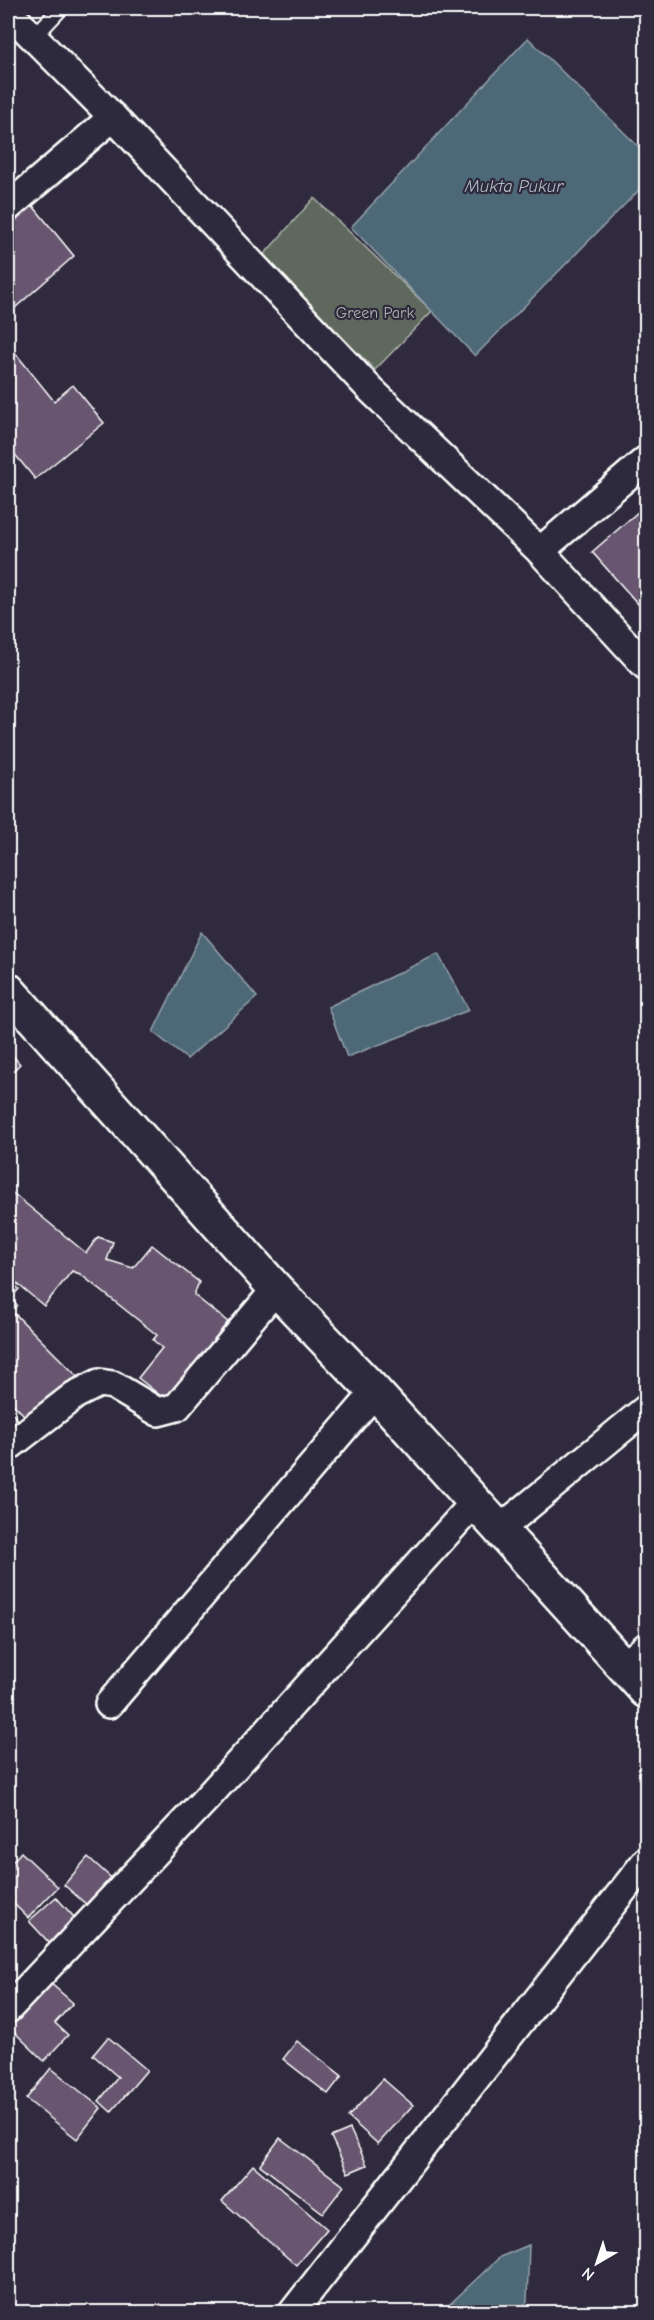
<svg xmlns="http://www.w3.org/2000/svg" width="654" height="2320" font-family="'Comic Neue',sans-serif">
<rect width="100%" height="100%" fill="#2f2a3d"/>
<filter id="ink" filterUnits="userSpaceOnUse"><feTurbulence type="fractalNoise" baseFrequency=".0167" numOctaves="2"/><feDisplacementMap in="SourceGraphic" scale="12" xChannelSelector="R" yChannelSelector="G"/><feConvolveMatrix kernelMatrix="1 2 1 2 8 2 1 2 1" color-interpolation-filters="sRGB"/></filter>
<g filter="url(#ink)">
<path fill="#5e685c" stroke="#aeb4ae" stroke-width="1.5" d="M314,198l118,113 -57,59 -113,-113z"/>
<g fill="#4e6777" stroke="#95a4ad" stroke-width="1.5">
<path d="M528,38l118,116v29l-171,173 -124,-129z"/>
<path d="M202,932l55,65 -70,62 -34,-27z"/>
<path d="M438,954l31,56 -122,47 -19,-50z"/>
<path d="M529,2245l-2,57 -8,10h-61l-8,-8 50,-47z"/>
</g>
<g fill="#685771" stroke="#fff" stroke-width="1.5">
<path d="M29,201l45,55 -66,58v-93z"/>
<path d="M8,344l46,57 19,-16 31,38 -69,56 -27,-33z"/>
<path d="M646,505v108l-54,-61z"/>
<path d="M8,1050l12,14 -12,12z"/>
<path d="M9,1190l77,63 12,-16 15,5 -6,18 26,8 19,-23 47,37 -5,13 34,27 -62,78 -28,-22 24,-30 -9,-8 4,-5 -77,-61 -8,-3 -28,35 -36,-30z"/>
<path d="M8,1279l11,10 -9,10 7,6 -9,11z"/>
<path d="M15,1314l62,62 -46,46 -23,-23v-45l2,-3 -2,-2v-28z"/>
<path d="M8,1408l15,18 -15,13z"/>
<path d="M21,1852l37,35 -30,31 -20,-20v-31z"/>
<path d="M88,1857l39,35 -24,27 -39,-34z"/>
<path d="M56,1897l25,28 -27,23 -25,-27z"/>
<path d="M48,1981l25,22 -18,20 13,12 -24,26 -36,-35z"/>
<path d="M108,2037l39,33 -36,42 -12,-11 19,-24 -25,-22z"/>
<path d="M297,2041l45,35 -14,18 -45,-35z"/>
<path d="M51,2068l50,40 -24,31 -51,-40z"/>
<path d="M383,2079l30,26 -35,39 -30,-27z"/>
<path d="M350,2129l17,36 -19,8 -17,-36z"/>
<path d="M280,2138l64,48 -21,27 -63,-48z"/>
<path d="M253,2165l74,64 -31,36 -74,-64z"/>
</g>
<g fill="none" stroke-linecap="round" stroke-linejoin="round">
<defs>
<path id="service" d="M33,38l28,-30"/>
<g id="minor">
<path d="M8,12l105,105 258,273 169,161 106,115"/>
<path d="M8,207l105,-90"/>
<path d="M540,551l106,-91"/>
<path d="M8,1447l67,-52 24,-12 14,2 45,27 19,-5 99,-118"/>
<path d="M500,1529l146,-120"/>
<path d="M624,1666l22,-19"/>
<path d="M109,1704l266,-312"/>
<path d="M8,2009l197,-209 270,-298"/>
<path d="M293,2312l353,-451"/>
</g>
<path id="tertiary" d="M8,990l268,299 99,103 271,299"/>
</defs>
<use href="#service" stroke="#fff" stroke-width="18"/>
<use href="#minor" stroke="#fff" stroke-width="32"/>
<use href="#tertiary" stroke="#fff" stroke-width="38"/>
<use href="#service" stroke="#2f2a3d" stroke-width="14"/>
<use href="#minor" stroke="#2f2a3d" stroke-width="27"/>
<use href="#tertiary" stroke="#2f2a3d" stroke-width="33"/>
</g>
</g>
<g text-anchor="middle" stroke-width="4.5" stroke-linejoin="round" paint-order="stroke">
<g font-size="16" fill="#aeb4ae" stroke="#2f2a3d">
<text x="375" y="318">Green Park</text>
</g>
<g font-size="18" font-style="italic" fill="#afbbc2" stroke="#2f2a3d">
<text x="514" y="192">Mukta Pukur</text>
</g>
</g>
<rect width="654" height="2320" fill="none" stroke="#2f2a3d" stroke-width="30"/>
<rect x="15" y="15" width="624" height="2290" fill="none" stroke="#fff" stroke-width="2" filter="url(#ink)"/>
<g transform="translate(597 2263) rotate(219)" stroke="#2f2a3d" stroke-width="4.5" paint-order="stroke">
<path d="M0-4.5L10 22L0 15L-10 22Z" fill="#ffffff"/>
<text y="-9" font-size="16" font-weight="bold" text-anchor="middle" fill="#ffffff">N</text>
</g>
</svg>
